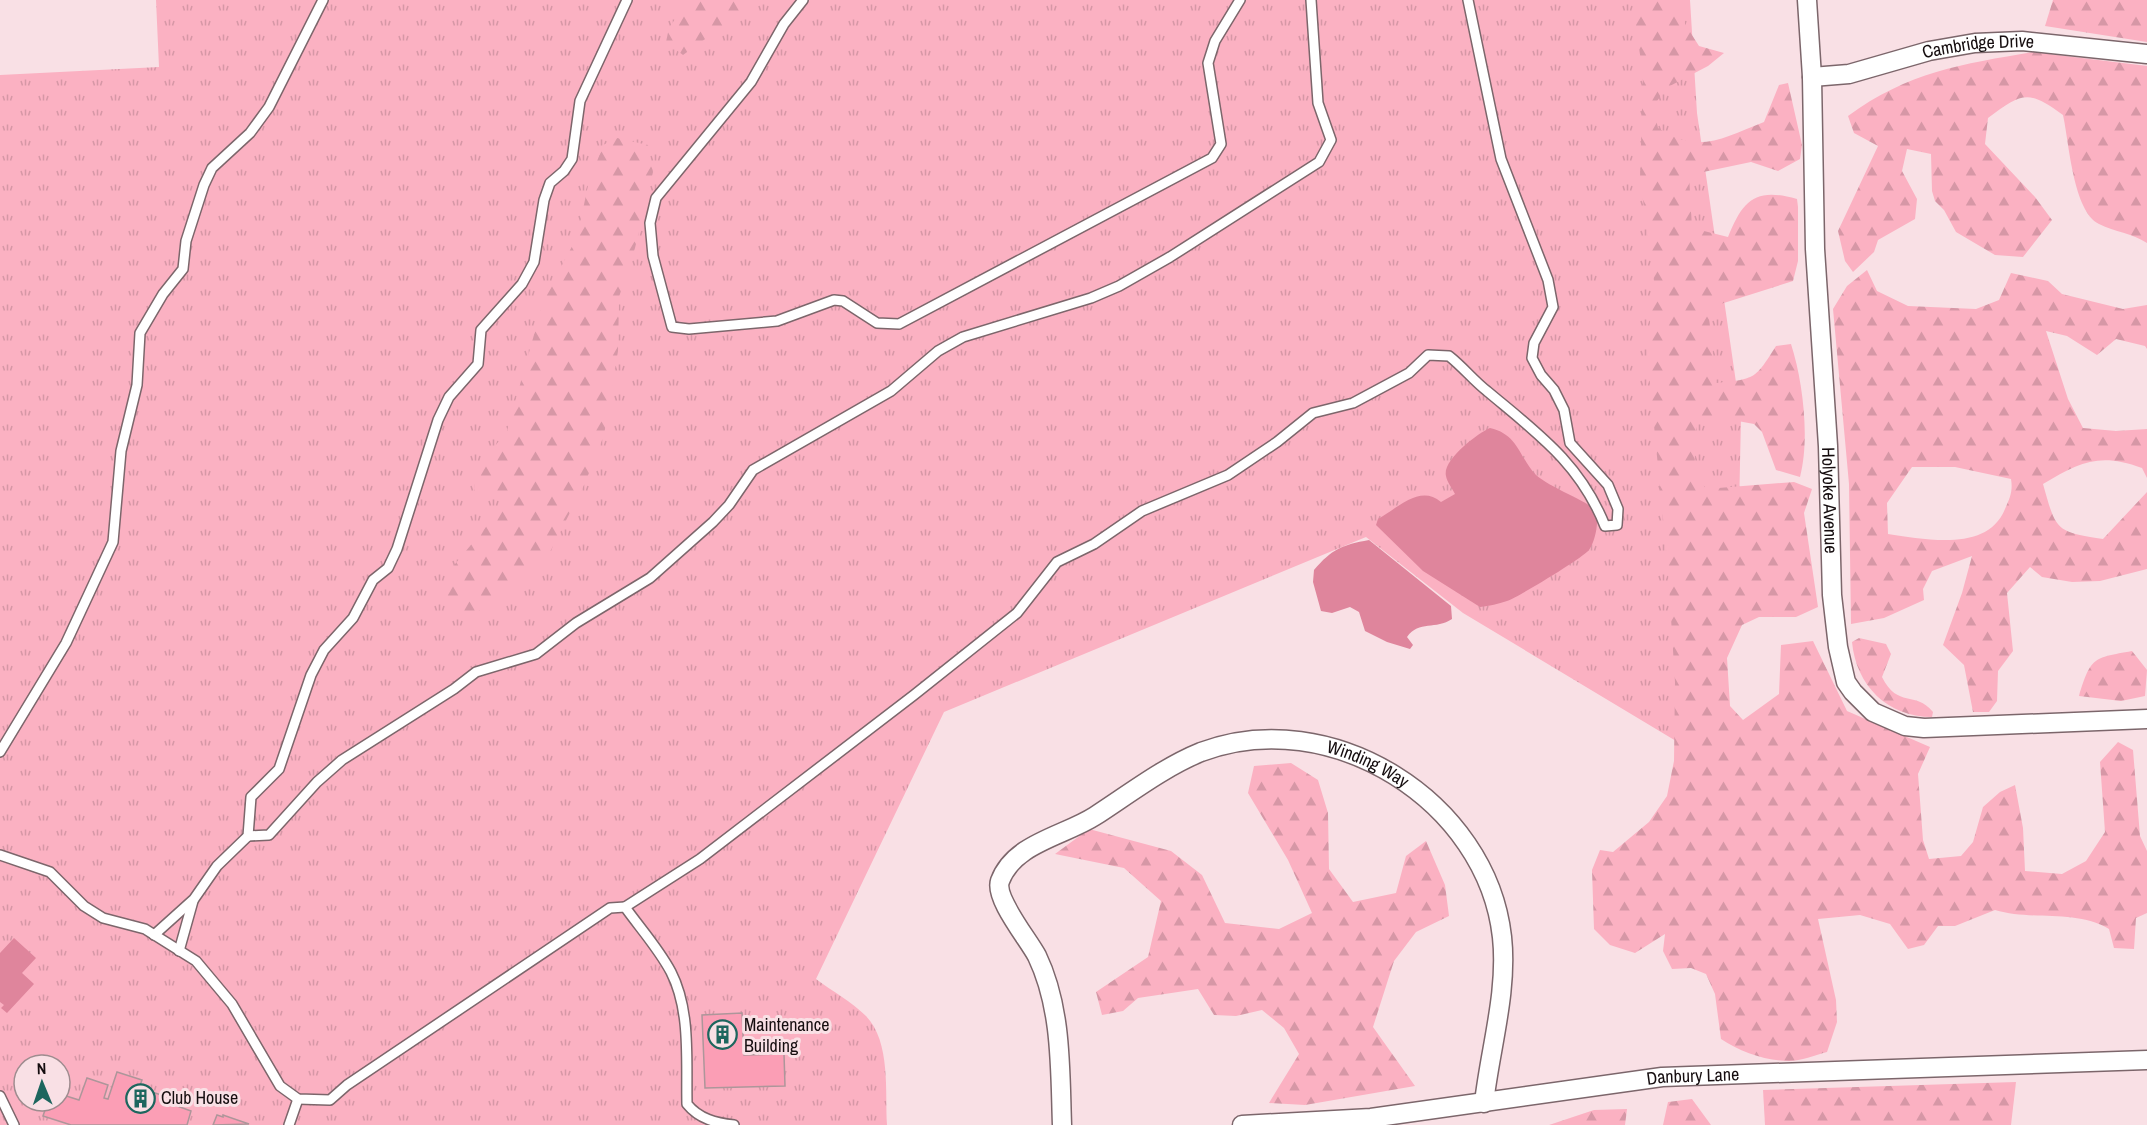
<svg xmlns="http://www.w3.org/2000/svg" width="2147" height="1125" font-family="'Archivo Narrow',sans-serif">
<defs>
<pattern id="grass-tufts" width="24" height="20" patternUnits="userSpaceOnUse" patternTransform="scale(1.5)"><rect width="24" height="20" fill="#fbb1c2"/><path d="M3 7l-1-3M5 7V3M7 7l1-3M15 17l-1-3M17 17v-4M19 17l1-3" fill="none" stroke="#d697a6"/></pattern>
<pattern id="forest-firs" width="22" height="20" patternUnits="userSpaceOnUse" patternTransform="scale(1.5)"><rect width="22" height="20" fill="#fbb1c2"/><path d="M5 1l3.5 6h-7zM16 11l3.5 6h-7z" fill="#d697a6"/></pattern>
</defs>
<rect width="100%" height="100%" fill="#f9e0e5"/>
<path fill="url(#grass-tufts)" fill-rule="evenodd" d="M156,0h1534l7,113 44,304 -4,188 -56,139 -218,-131 -97,-76 -422,175 -128,267c16,12 36,23 50,37 25,26 19,76 21,109h-887v-1050l159,-8zM24,1065h36v36h-36z"/>
<g fill="url(#forest-firs)" fill-rule="evenodd">
<path d="M688,0h71l-76,55 -17,-13 3,-14z"/>
<path d="M1632,0h52l1,24 14,22 25,7 -16,13 -42,22 -13,19 5,21c40,27 65,10 106,-6l15,-37 9,-2 14,62 -2,14 -22,12 -27,-9 -62,13 3,53 36,9c15,-37 27,-50 69,-38l1,8v54l-5,20 -85,27 8,75c40,-4 39,-4 60,-37l15,-2c12,37 19,95 9,133l-24,-7 -14,-38 -8,-8 -38,-7 -19,3 -3,52 12,17 88,-7 18,7 -8,24 14,94 -22,10h-37l-17,8 -15,33 3,48 13,14 36,-26 2,-49 32,-4 34,70 83,36 -12,27 5,66 6,19 32,-3 12,-14 10,-35 17,-15 15,-7 8,43 2,43 37,3 24,-13 19,-29 -5,-70 18,-20 15,8 7,86 7,15v62l-11,5 -2,31 -20,-1 -5,-19c-33,-20 -78,-8 -114,-19l-40,16h-17l-14,19 -16,4 -18,-25 -30,-9 -42,4 18,81 1,22 -10,30c-12,3 -26,9 -38,9 -23,0 -49,-9 -68,-22l-6,-45 -9,-20 -15,-6 -19,1 -9,-18 2,-17 -30,19 -25,-8 -16,-16 -2,-59 8,-20 13,2 36,-30 18,-26 7,-35 1,-79 -7,-112 -21,-217 7,-72 -14,-103 3,-103z"/>
<path d="M2053,0h94v42l-102,-16z"/>
<path d="M2033,52l114,14v177c-15,-10 -32,-11 -48,-19 -26,-13 -30,-82 -36,-109 -35,-26 -41,-22 -75,3l-3,26 50,53 17,23 -29,37 -28,-2 -39,-23 -12,-22 -9,-9 -3,-10 -1,-37 -24,-5 -5,22 15,28 -2,20 -37,21 -4,12 -21,20 -8,-11 -7,-30 40,-85 -24,-13 -6,-17c60,-44 114,-52 185,-64z"/>
<path d="M617,138l31,7 5,27 -18,76 -16,49 -1,54 -14,84 -19,48 -34,67 -46,46 -39,22 -21,-15 6,-34 43,-52 8,-19 -28,-6 2,-22 31,-39 37,-132 33,-62 11,-51 15,-41z"/>
<path d="M1867,270l10,21 31,15 68,3 23,-9 12,-27 37,8 14,13 61,15 24,-4v44l-2,-3 -29,-7 -19,16 -30,-19 -21,-5 22,68 15,29 33,3 31,-2v49l-5,-10c-42,-16 -63,-6 -99,16 13,46 12,48 60,55l44,-47v77l-47,12 -28,1 -30,-5 -12,-10 -23,26 6,58 -15,20 -1,30 -8,11h-16l-9,-47 -21,-20 19,-52 10,-37 -40,15 -9,18 1,11 -40,18 -33,6 -2,-140 -16,-175 14,-23zM1912,467h43l56,12c2,12 -1,19 -6,30 -18,44 -80,30 -117,25l-1,-31z"/>
<path d="M1859,638l27,6 5,10 -9,23c16,32 33,13 51,35l-1,5c-45,0 -76,-32 -80,-75z"/>
<path d="M2132,651l15,19 -2,26 -24,5 -42,-5c12,-39 14,-38 53,-45z"/>
<path d="M1291,763l27,17 10,33 1,56 24,33 43,-9 10,-37 20,-15 19,44 4,31 -33,16 -22,29 -21,66 42,59 -110,19 -36,-2 30,-49 -15,-26 -22,-18 -26,6 -22,-1 -16,-26 -60,9 -15,13 -21,4 -6,-23 52,-35 13,-56 -37,-33 -69,-14 34,-25 82,22 31,24 23,48 54,6 33,-16 -24,-53 -40,-67 6,-27z"/>
<path d="M2016,1082l-5,43h-246l-2,-35z"/>
<path d="M1692,1099l19,26h-48l5,-23z"/>
<path d="M1627,1109l-2,16h-76l45,-15z"/>
</g>
<g fill="#df859c">
<path d="M1490,428c28,6 29,29 46,47 13,12 53,27 59,35 5,10 0,32 -6,40 -8,9 -69,46 -82,51 -9,3 -17,5 -27,6l-57,-36 -47,-46 2,-6c20,-11 42,-35 63,-17l14,-8c-3,-6 -8,-12 -9,-18 -4,-16 32,-43 44,-48z"/>
<path d="M1369,540l82,66 1,13c-16,11 -33,1 -45,18l6,8 -3,4 -23,-7 -22,-11 -6,-19 -9,-5 -18,6 -11,-2 -8,-29 1,-12c18,-21 28,-25 55,-30z"/>
<path d="M14,938l22,20 -14,15 12,11 -27,29 -6,-5 3,-3 -4,-3v-49z"/>
</g>
<g fill="#fb9eb5" stroke="#ad969a" stroke-width="1.5">
<path d="M742,1013l2,42 40,-1 1,32 -80,2 -3,-73z"/>
<path d="M117,1072l25,8 -3,8 32,10 -2,5 22,8 -4,14h-116l-28,-9 5,-15h12v-7l19,6 8,-22 21,7 -4,13 4,1z"/>
<path d="M217,1115l6,2v-2l26,9 -36,1z"/>
</g>
<g fill="none" stroke-linecap="round" stroke-linejoin="round">
<defs>
<g id="lane">
<path d="M803,0l-19,24 -33,58 -95,116 -6,25 3,33 19,71 17,2 88,-8 57,-21 9,1 34,22 22,1 313,-166 9,-14 -13,-81 7,-22 25,-41"/>
<path d="M0,752l66,-109 47,-101 8,-91 16,-66 3,-52 23,-39 20,-25 3,-28 18,-56 8,-17 38,-35 19,-26 54,-107"/>
<path d="M248,836l21,-1 48,-53 25,-22 112,-71 22,-17 60,-18 40,-31 74,-45 63,-56 16,-17 24,-35 138,-79 47,-40 25,-14 128,-39 28,-12 51,-29 149,-95 12,-22 -13,-37 -7,-103"/>
<path d="M0,855l50,17 34,34 19,12 42,11 51,32 36,43 48,82 18,13 32,1 17,-15 263,-177 15,-1c15,21 34,42 46,65 20,39 15,89 16,132 12,15 29,19 47,21"/>
<path d="M625,907l75,-48 214,-164 103,-82 40,-51 37,-18 48,-33 86,-36 49,-33 36,-29 40,-10 56,-30 19,-18 21,1c14,11 25,25 38,35 50,42 93,72 118,135l12,-1 1,-16 -10,-24 -38,-42 -6,-33 -10,-20 -13,-15 -9,-17 2,-15 19,-36 -5,-27 -47,-121 -33,-159"/>
<path d="M154,935l40,-36 23,-33 31,-30 3,-39 28,-28 32,-94 13,-25 29,-32 20,-38 15,-12 9,-19 41,-129 11,-23 29,-33 3,-34 41,-46 12,-22 10,-62 6,-17 14,-12 8,-12 8,-58 47,-101"/>
<path d="M179,951l14,-50"/>
<path d="M0,1096l14,29"/>
<path d="M289,1125l9,-26"/>
</g>
<g id="street">
<path id="s1" d="M1807,0l5,77 3,172 13,197 4,149 6,52 8,35 7,10 20,20 32,14 19,2 223,-9"/>
<path id="s2" d="M1812,77l37,-3 80,-23 46,-8 47,-2 125,13"/>
<path id="s3" d="M1062,1125c-2,-56 0,-117 -25,-169 -9,-17 -43,-58 -37,-75 14,-38 64,-45 95,-65 34,-22 69,-49 106,-64 129,-49 286,49 301,185 6,55 -12,112 -18,166"/>
<path id="s4" d="M1242,1125l129,-7 291,-41 485,-17"/>
</g>
</defs>
<use href="#lane" stroke="#7c666b" stroke-width="12"/>
<use href="#street" stroke="#7c666b" stroke-width="21"/>
<use href="#lane" stroke="#fff" stroke-width="9"/>
<use href="#street" stroke="#fff" stroke-width="18"/>
</g>
<defs>
<symbol id="building-ring" viewBox="-11 -11 22 22"><circle r="9.5" fill="#f9e0e5" stroke="#1d665e" stroke-width="1.5"/><path d="M-4-6H4V6H1V3H-1V6H-4ZM-2.5-4.3h1.7v1.8h-1.7ZM.8-4.3h1.7v1.8H.8ZM-2.5-1h1.7V.8h-1.7ZM.8-1h1.7V.8H.8Z" fill="#1d665e"/></symbol>
</defs>
<g fill-rule="evenodd">
<use href="#building-ring" x="706" y="1018" width="33" height="33"/>
<use href="#building-ring" x="124" y="1082" width="33" height="33"/>
</g>
<g text-anchor="middle" stroke-width="6" stroke-linejoin="round" paint-order="stroke">
<g font-size="18" fill="#150d0f" stroke="#f9e0e5">
<text dy="6" stroke="none"><textPath href="#s2" startOffset="170">Cambridge Drive</textPath></text>
<text dy="6" stroke="none"><textPath href="#s1" startOffset="501">Holyoke Avenue</textPath></text>
<text dy="6" stroke="none"><textPath href="#s3" startOffset="672">Winding Way</textPath></text>
<text dy="6" stroke="none"><textPath href="#s4" startOffset="454">Danbury Lane</textPath></text>
</g>
<g font-size="18" fill="#150d0f" stroke="#f9e0e5" text-anchor="start">
<text x="744" y="1031">Maintenance<tspan x="744" dy="21">Building</tspan></text>
<text x="161" y="1104">Club House</text>
</g>
</g>
<g transform="translate(42 1083) rotate(358)"><circle r="28" fill="#f9e0e5" stroke="#9e8c8f" stroke-width="1.5"/>
<path d="M0-4.5L10 22L0 15L-10 22Z" fill="#1d665e"/>
<text y="-9" font-size="16" font-weight="bold" text-anchor="middle" fill="#150d0f">N</text>
</g>
</svg>
